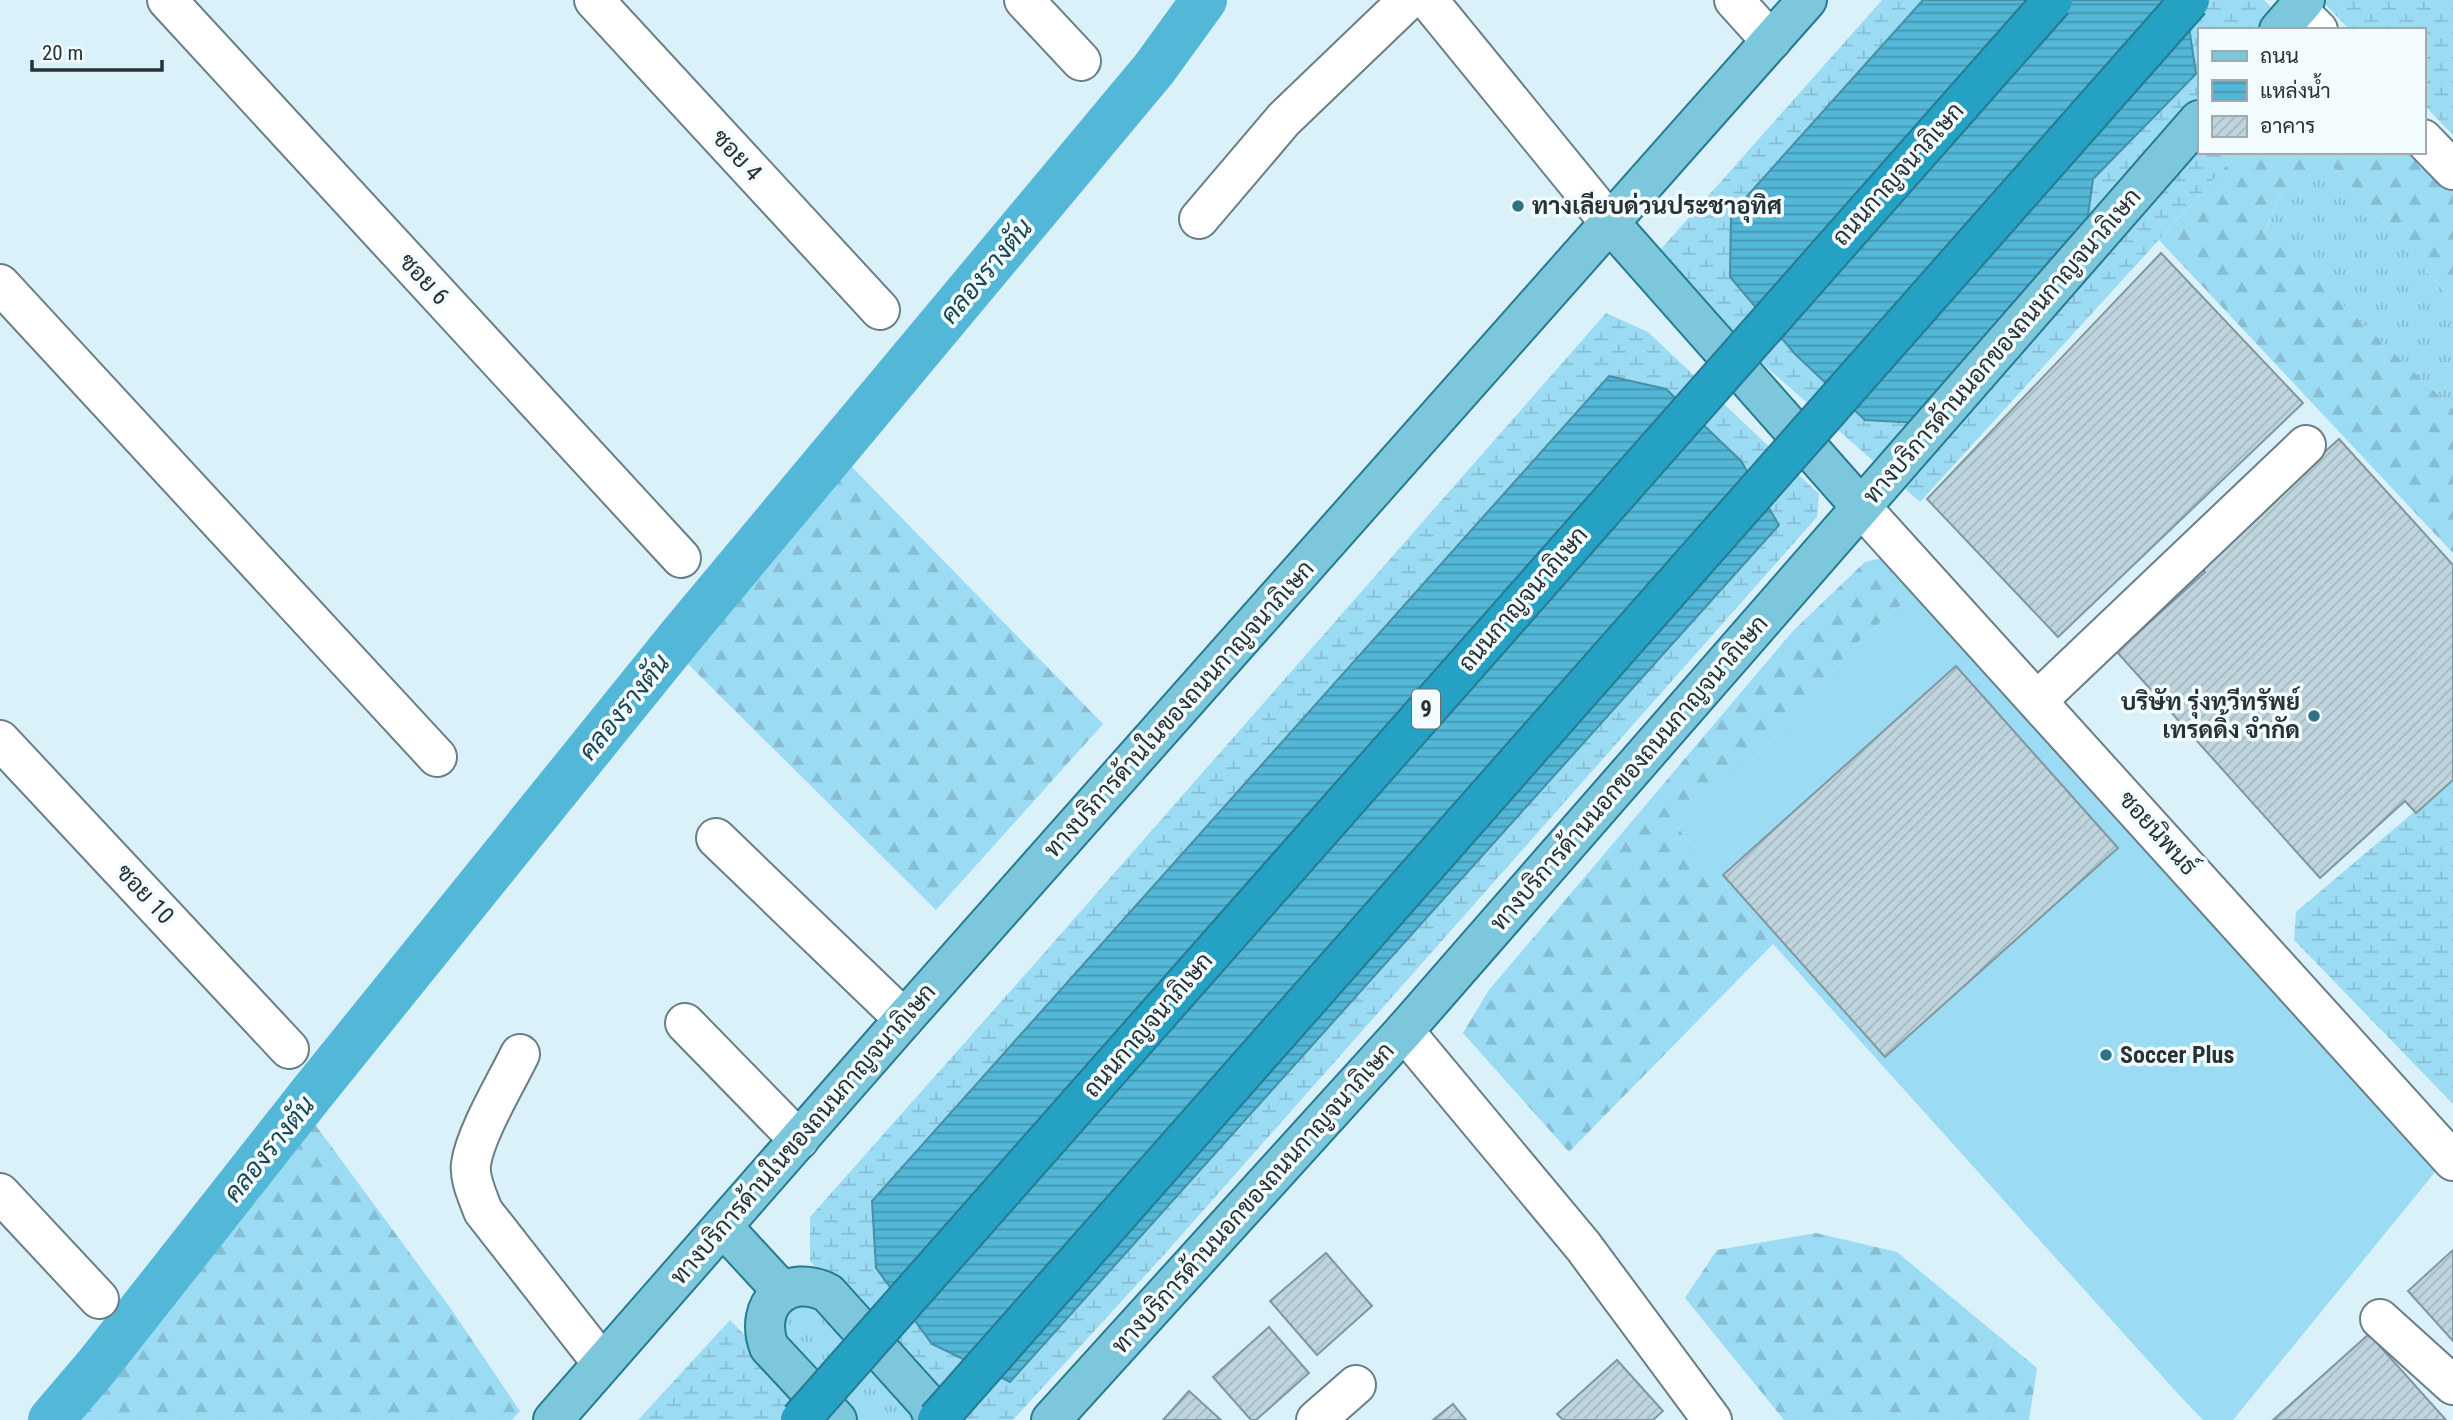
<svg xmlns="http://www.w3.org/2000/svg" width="2453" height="1420" font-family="'Roboto Condensed',Sarabun,sans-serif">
<defs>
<pattern id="grass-tufts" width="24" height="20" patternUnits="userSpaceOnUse" patternTransform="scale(1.75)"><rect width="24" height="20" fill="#9bdcf4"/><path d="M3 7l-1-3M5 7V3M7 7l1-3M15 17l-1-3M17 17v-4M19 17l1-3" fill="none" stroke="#86bdd2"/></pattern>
<pattern id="forest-firs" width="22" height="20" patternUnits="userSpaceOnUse" patternTransform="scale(1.75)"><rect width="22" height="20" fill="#9bdcf4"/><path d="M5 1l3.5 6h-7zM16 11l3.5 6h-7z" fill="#86bdd2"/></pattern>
<pattern id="wetland-marsh" width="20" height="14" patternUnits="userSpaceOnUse" patternTransform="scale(1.75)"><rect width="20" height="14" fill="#9bdcf4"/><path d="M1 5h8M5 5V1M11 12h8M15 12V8" fill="none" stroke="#86bdd2"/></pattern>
<pattern id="water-rules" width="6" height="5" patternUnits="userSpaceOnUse" patternTransform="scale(1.75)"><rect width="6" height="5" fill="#53b7d7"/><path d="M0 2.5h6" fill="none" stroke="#4595af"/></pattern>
<pattern id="building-hatch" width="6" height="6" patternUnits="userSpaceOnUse" patternTransform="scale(1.75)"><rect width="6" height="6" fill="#bfd5de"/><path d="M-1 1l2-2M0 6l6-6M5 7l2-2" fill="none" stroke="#a4b7bf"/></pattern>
</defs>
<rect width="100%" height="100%" fill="#daf1fa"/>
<g fill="url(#grass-tufts)">
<path d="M2331,165l122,136v108l-188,-177 18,-43z"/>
<path d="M799,1302l23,6 92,97v15h-59l-71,-75 -2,-23z"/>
</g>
<g fill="url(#forest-firs)">
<path d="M2239,152h181l33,36v113l-122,-136 -48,24 -18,42 188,178v144l-294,-313z"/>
<path d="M850,465l253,259 -167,186 -249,-247z"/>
<path d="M1890,556l23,39 -52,44 -76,89 -107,100 95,116 -204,208 -106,-119 26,-43 304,-359 72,-69z"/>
<path d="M311,1119l140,190 69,102 -8,9h-445l70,-82z"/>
<path d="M1816,1233l81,19 140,116 -8,52h-245l-99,-122 32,-48z"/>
</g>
<g fill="url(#wetland-marsh)">
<path d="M1882,0h382l32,30h-97v122h40l-319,350 -148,-130 -95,-88 -16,-35z"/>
<path d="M2321,0h132v135l-30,-31v-74h-73z"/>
<path d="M1606,313l42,19 171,162 -2,23 -655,740 -149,163h-60l-143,-159v-44l228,-257z"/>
<path d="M2453,779v325l-159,-164 2,-28z"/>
<path d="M730,1320l97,100h-189z"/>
</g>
<path fill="#9bdcf4" d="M1913,595l18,13 509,558 -207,254h-30l-24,-25 -406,-451 -95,-116 107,-100 76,-89z"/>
<g fill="url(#water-rules)" stroke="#468fa6" stroke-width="2">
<path d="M1923,0h262l11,74 -103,105 -11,80 -163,164 -54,-3 -70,-66 -65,-77 1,-63z"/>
<path d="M1609,376l57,13 75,72 38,64 -769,857 -78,-38 -56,-76 -4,-67z"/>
</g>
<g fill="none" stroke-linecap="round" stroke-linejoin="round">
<path stroke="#53b7d7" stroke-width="46" d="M51,1420l46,-54 215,-273 373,-462 469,-562 50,-69"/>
</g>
<g fill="url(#building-hatch)" stroke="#81979f" stroke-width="2">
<path d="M2161,253l142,150 -245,234 -131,-138z"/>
<path d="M2339,439l114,126v215l-37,33 -11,-12 -85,77 -203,-226 88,-80 -6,-6z"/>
<path d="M1956,666l162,182 -233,209 -162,-182z"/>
<path d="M2453,1250v91l-45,-50z"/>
<path d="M1326,1253l46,53 -55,49 -47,-54z"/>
<path d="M1269,1327l40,46 -53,47h-5l-38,-43z"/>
<path d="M2369,1334l77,86h-173z"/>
<path d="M1617,1360l46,51 -10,9h-90l-6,-6z"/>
<path d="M1189,1391l32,29h-58z"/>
<path d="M1453,1404l13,16h-33z"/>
</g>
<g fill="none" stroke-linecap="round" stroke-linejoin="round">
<defs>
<g id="minor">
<path d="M167,0l514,558"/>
<path d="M594,0l286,310"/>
<path d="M1024,0l57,61"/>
<path d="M1428,0l182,223"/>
<path d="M1734,0l37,41"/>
<path d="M2297,9l21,21"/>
<path d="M2423,139l30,31"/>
<path d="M1199,219l85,-100 124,-119"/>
<path d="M0,284l437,473"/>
<path d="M1861,507l592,654"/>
<path d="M2038,700l268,-255"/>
<path d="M0,740l289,309"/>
<path d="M716,838l188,181"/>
<path d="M685,1023l114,117"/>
<path d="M1404,1031l179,215 129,174"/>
<path d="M520,1054c-14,29 -45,80 -49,110 -2,15 7,33 12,47l119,152"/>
<path d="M0,1193l99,106"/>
<path d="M2380,1319l73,66"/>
<path d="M1316,1420l40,-35"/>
</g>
<g id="major">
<path d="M2279,30l26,-30"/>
<path d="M1610,223l251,284"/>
<path d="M723,1227l60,65"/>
<path d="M553,1420l351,-401 903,-1019"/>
<path d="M837,1420l-68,-73c-16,-43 19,-75 59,-54l100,111 6,16"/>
<path d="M1051,1420l353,-389 795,-911"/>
</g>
</defs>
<use href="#minor" stroke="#697e86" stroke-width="42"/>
<use href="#major" stroke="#267a92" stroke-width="42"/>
<use href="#minor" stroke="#fff" stroke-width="38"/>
<use href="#major" stroke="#7cc7dc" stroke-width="38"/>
<defs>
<g id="highway-bridge">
<path d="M800,1420l1253,-1420"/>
<path d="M937,1420l1253,-1420"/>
</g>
</defs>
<use href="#highway-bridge" stroke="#267a92" stroke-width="42" stroke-linecap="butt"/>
<use href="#highway-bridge" stroke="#25a1c4" stroke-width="38"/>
</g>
<g fill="#317185" stroke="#f2fcff" stroke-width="2.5">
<circle cx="1518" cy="206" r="7"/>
<circle cx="2314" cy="716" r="7"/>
<circle cx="2106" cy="1055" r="7"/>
</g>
<g text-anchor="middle" stroke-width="7" stroke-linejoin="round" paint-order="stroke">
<rect fill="#f2fcff" stroke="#656e71" stroke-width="2" x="1412" y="689.5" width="28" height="39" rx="5"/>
<g font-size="23" font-weight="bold" fill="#283134">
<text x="1426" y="717">9</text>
</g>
<g font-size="24" fill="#283134" stroke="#f2fcff">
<text transform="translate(737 155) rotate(47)" y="8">ซอย 4</text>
<text transform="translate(1898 174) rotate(-48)" y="8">ถนนกาญจนาภิเษก</text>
<text transform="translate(424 279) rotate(47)" y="8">ซอย 6</text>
<text transform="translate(2002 346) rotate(-49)" y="8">ทางบริการด้านนอกของถนนกาญจนาภิเษก</text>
<text transform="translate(1523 599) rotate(-49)" y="8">ถนนกาญจนาภิเษก</text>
<text transform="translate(1179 709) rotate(-48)" y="8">ทางบริการด้านในของถนนกาญจนาภิเษก</text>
<text transform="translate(1629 773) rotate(-49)" y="8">ทางบริการด้านนอกของถนนกาญจนาภิเษก</text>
<text transform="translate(2158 833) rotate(48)" y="8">ซอยนิพนธ์</text>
<text transform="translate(145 894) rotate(47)" y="8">ซอย 10</text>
<text transform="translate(1148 1025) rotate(-49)" y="8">ถนนกาญจนาภิเษก</text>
<text transform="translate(803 1134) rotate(-49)" y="8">ทางบริการด้านในของถนนกาญจนาภิเษก</text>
<text transform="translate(1253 1198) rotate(-48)" y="8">ทางบริการด้านนอกของถนนกาญจนาภิเษก</text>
</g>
<g font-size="24" font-weight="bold" fill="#283134" stroke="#f2fcff" text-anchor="start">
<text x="1532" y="214">ทางเลียบด่วนประชาอุทิศ</text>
<text x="2300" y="710" text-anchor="end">บริษัท รุ่งทวีทรัพย์<tspan x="2300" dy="28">เทรดดิ้ง จำกัด</tspan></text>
<text x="2120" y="1063">Soccer Plus</text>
</g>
<g font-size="26" font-style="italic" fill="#1a4654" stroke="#f2fcff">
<text transform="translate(986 271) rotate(-50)" y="9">คลองรางตัน</text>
<text transform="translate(624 707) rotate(-51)" y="9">คลองรางตัน</text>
<text transform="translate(269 1149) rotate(-51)" y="9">คลองรางตัน</text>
</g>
</g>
<rect x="2198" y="28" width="228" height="126" fill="#f2fcff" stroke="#a1abae" stroke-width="2"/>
<rect x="2212" y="51" width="35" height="10" fill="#7cc7dc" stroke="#a1abae" stroke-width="2"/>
<text x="2260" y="63" font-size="21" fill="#283134">ถนน</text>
<rect x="2212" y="80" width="35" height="21" fill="url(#water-rules)" stroke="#a1abae" stroke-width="2"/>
<text x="2260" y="98" font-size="21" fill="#283134">แหล่งน้ำ</text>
<rect x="2212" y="116" width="35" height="21" fill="url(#building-hatch)" stroke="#a1abae" stroke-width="2"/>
<text x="2260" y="133" font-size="21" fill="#283134">อาคาร</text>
<path d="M32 60v10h130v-10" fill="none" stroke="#283134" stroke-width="3.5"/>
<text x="42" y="60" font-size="21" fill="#283134" stroke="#f2fcff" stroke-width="5" paint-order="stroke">20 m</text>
</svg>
